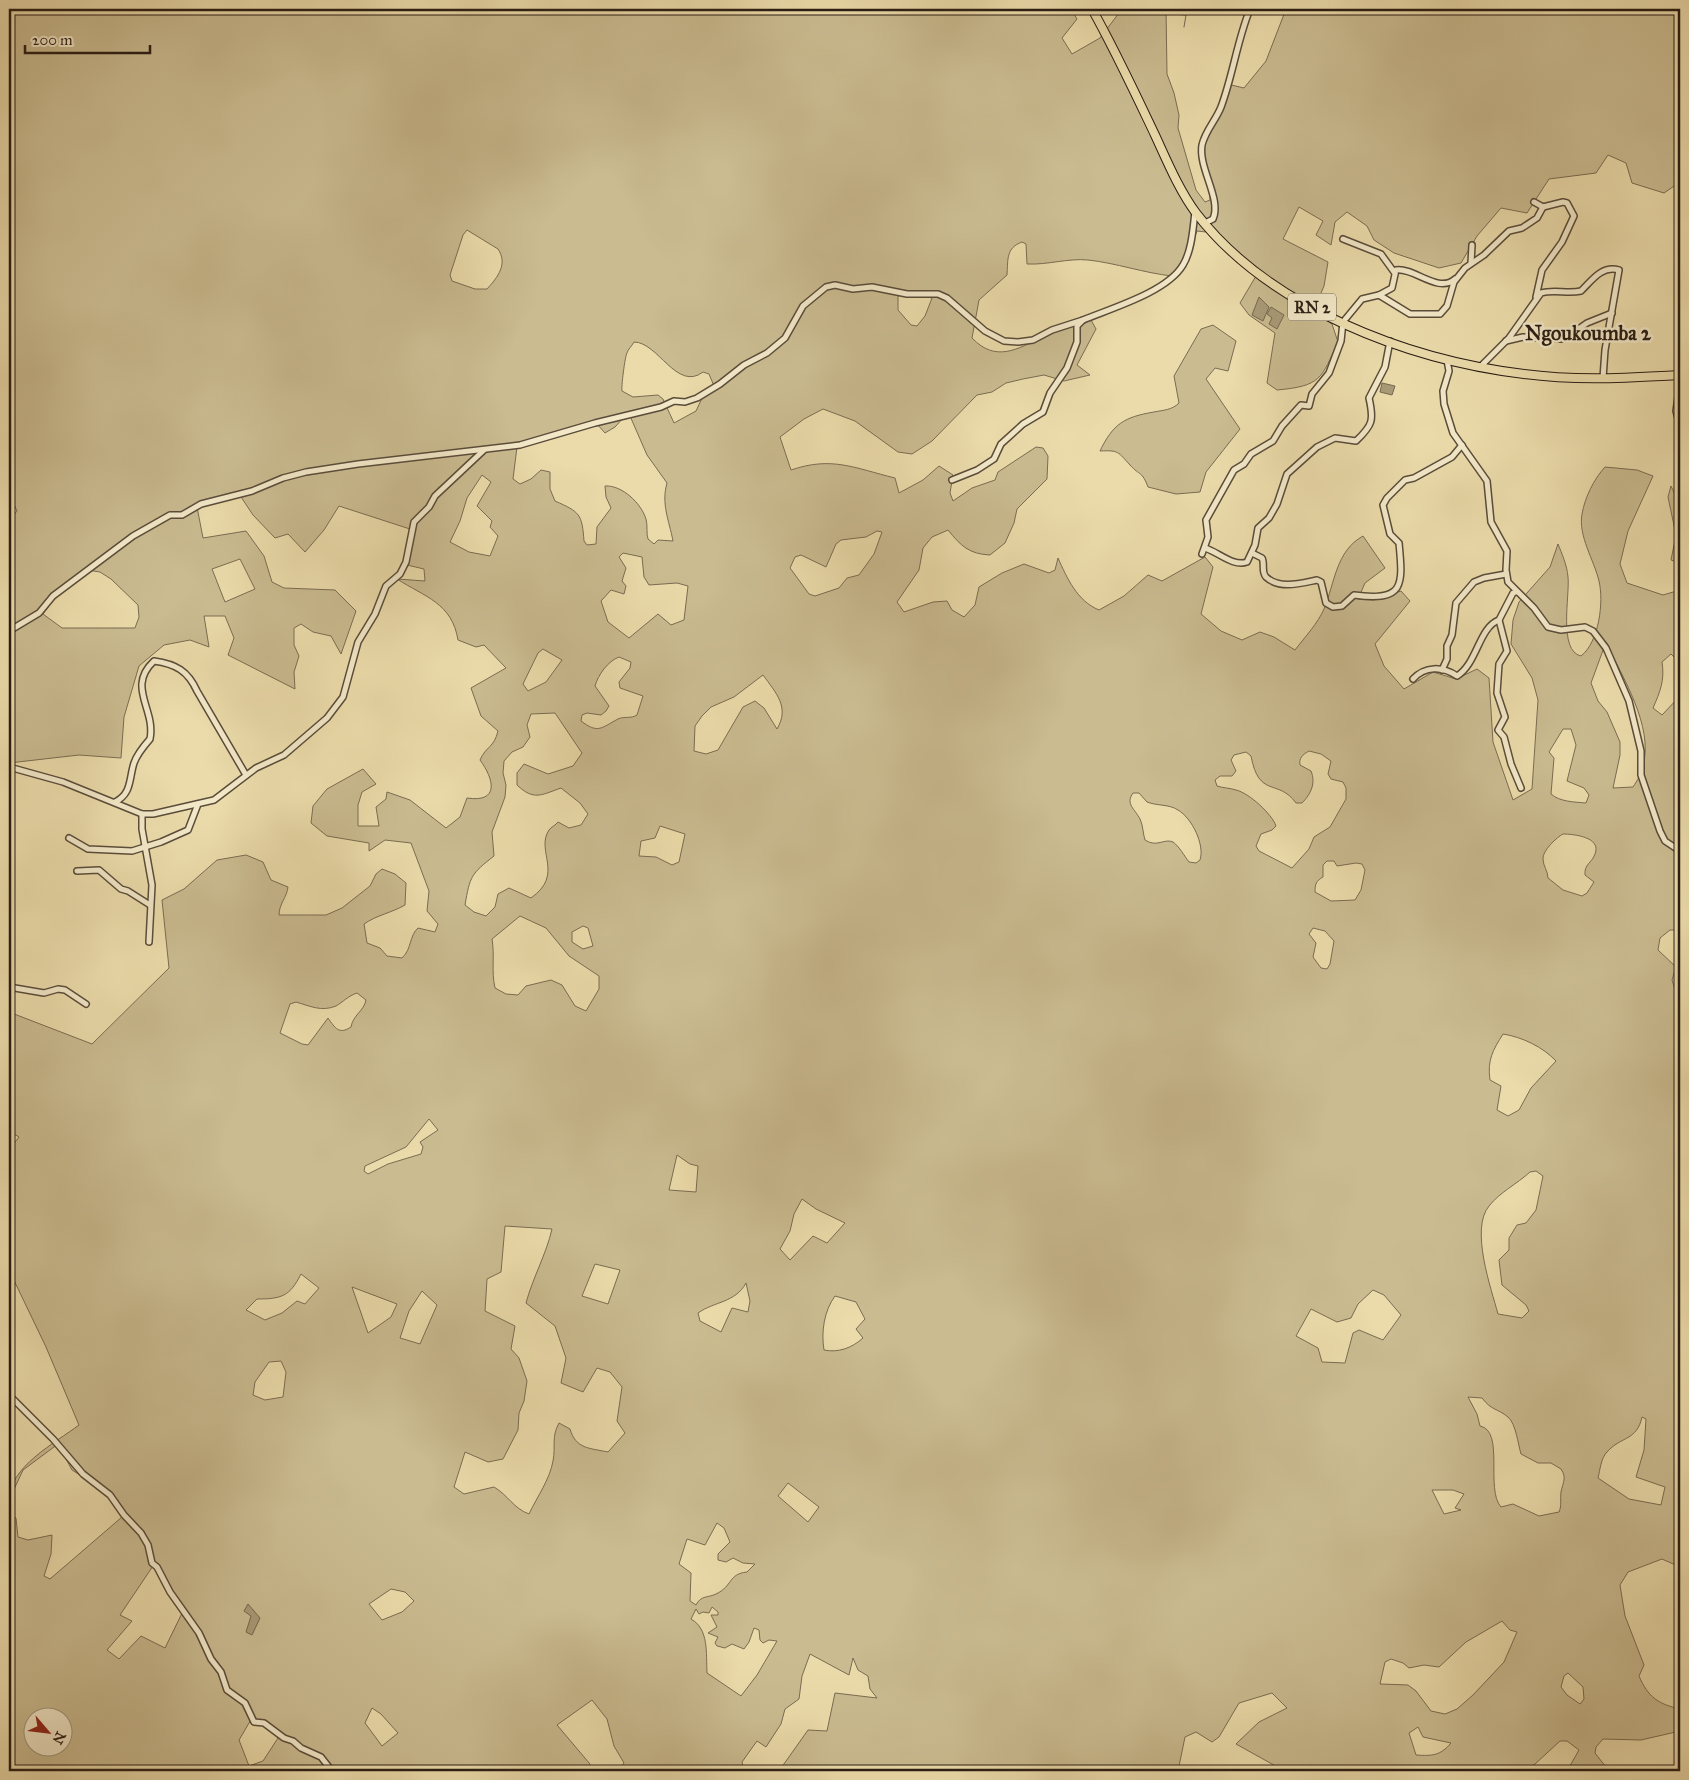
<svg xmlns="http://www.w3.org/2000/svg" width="1689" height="1780" font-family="'IM FELL Great Primer',serif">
<rect width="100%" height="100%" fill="#ebdbaa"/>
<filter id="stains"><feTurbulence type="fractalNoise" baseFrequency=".004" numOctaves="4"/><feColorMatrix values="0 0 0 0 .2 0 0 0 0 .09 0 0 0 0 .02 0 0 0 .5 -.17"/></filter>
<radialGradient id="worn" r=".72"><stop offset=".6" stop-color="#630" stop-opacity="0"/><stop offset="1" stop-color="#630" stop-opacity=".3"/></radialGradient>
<g fill="#cabb90" stroke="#7a6c52" fill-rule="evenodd">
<path d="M9,9h1062l6,10 -15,19 10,16 28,-16 22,-29h44l1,65 7,19 5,22 -1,13 18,62 9,12 5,-2v-16l-9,-41 17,-30 9,-29 17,4 22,-27 20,-52h394v173l-16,11 -32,-10 -6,-20 -18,-8 -12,18 -47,6 -22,34 -26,-5 -24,28 -16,27 -22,5 -45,-15 -20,-13 -7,-14 -20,-14 -12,10 -4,23 -15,-10 7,-14 -24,-14 -16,32 45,23 -4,24 -11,26 19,12 6,18c-17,37 -17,44 -61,48l-10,-7 8,-50 -26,-18 -9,-12 16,-27 -50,-44 -9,-1 -14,36 -11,9c-28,-3 -56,-13 -84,-16 -20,-2 -40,5 -61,4l-1,-20 -4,-2c-16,6 -14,17 -15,33l-28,25 -7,38c24,25 45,11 71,-1 15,-7 32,-11 48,-17l5,9 -19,36 13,10 -26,6 -20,-6 -21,4 -17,4 -14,9 -15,3 -45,46 -20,13 -14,-2 -43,-31 -32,-12 -19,10 -24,18 11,33c41,-14 63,-2 104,8l4,15 24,-13 16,-14 14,9 -3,18 3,8 19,-13 23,-8 3,-8 38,-25 7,1 5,8 -1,23 -30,30 -3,14 -9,20 -15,12c-21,-1 -29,-9 -42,-25l-16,7 -9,11 -4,22 -22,32 7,10 29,-10 14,-1 5,9 12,7 11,-12 4,-18 23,-14 22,-9 25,9 6,-3 3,-12c9,20 19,43 41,52l25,-14 24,-21 14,6 43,-24 8,10 -12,47 20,17 21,9 18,-8 14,5 21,13c10,-13 23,-27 29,-41 11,-27 12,-58 39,-73l22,32 -20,15 -7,16 16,1 27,-9 9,10 -35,43 9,22 20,23 29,-17 23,7 21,-10 12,9 4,64 20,58 19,-11 6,-89 -6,-22 -21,-34 2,-24 6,-18 31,-35 8,-23c4,10 9,21 10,33 2,18 -10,74 13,79 18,-14 23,-54 18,-75 -5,-21 -21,-45 -17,-67 3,-17 12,-35 23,-47l32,3 16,6 -25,55 -8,33 7,19 36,12 17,-5v73l-9,-9 -9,8c3,18 -2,30 -9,46l9,7 18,-19v234h-10l-10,8 -2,12 18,17 -4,13 4,12h4v575l-18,-8 -34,13 -8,13 5,31 19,49 -5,11c9,21 19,28 41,33v22l-39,9 -38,-1 -7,8 -1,6 14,18h-42l12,-21 -12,-9h-7l-26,24 -11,2 -1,4h-242l1,-2 -45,-25 23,-22 28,-14 -15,-15 -33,10 -20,34 -7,5 -16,-10 -11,5 -7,34h-399l29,-41 19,1 8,-38 42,5 -7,-9 -2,-13 -10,-6 -5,-12 -4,17 -39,-21 -8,22 -3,23 -14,10 -4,15 -15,23 -9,-6 -15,21 2,9h-127l7,-8 -10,-17 -7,-27 -15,-19 -35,25 33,39 -2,7h-579v-31l4,-2 -4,-4v-220l7,4 2,19 10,3 24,-5 -1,19 -7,22 6,3 72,-62 -14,-24 -36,-23 -14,-26 -35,26 -14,30c0,-33 46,-57 70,-75l-33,-78 -37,-77v-125l3,1 7,-9 -10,-6v-20l3,-12 -3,-1v-86l83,32 77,-76 -7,-68 22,-11 33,-29 29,-5 17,7 8,18 17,7c-1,10 -9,17 -9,28h47l16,-7 28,-22 6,-12 6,-5 13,5 11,9 -1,22c-14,8 -28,10 -41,19l3,19 13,5 7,8 15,2c10,-9 7,-22 16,-30l17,4 3,-8 -11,-13 2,-20 -18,-48 -26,-3 -16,11v-8l-42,-7 -16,-13 2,-17 14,-17 36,-20 13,15 -14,8 -4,13v21h21l-3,-19 10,-8 1,-7 23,8 36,28 14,-11 7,-19c33,5 27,-19 13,-38 6,-14 14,-12 18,-29l-17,-15 -10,-28 35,-20 -22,-23 -8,2 -18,-7c-6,-37 -33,-43 -61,-61l28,2 -1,-12 -17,-4 6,-35 -74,-24 -15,24 -19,22 -17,-18 -13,4 -22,-23 -14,-21 -42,13 6,31 43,-7 18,25 8,26 12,6 51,2 21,21 -15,43 -10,-18 -18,-4 -12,-8 -7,4v17l5,11 -5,16 1,17 -67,-34 6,-17 -9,-22h-21l5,31 -19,-7 -26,5 -25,21 -15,51 -3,41 -42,-3 -70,8v-246l2,1 6,-7 -8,-18zM467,230l31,19c10,15 0,28 -11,40h-12l-23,-8 -2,-6 13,-40zM901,292l31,6 -7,18 -8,10 -6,-1 -13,-15v-13zM634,342c24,0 43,50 69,30l6,2 5,12 -10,8 -8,17 -22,12 -11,-24 -5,-4 -25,2 -11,-6c-1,-3 3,-35 5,-38 1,-4 5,-7 7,-11zM630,416l17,39 20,28c-6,21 2,37 6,58l-15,-1 -4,4 -6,-5c-2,-6 0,-13 -2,-20 -5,-16 -24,-34 -41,-33l1,11 5,11 -14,19 -1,17 -9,1 -3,-4c-2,-27 -4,-29 -29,-40l-5,-12v-17l-9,-2 -10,9 -11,5 -7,-5 4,-32 80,-23 8,9 10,-6 9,-10zM482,475l9,7 -14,24 15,15 -2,6 8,9 -8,20 -21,-4 -19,-10 10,-21 7,-23zM877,531l5,1 -8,22 -15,21 -12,3 -8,10 -24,8 -6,-2 -19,-26 5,-11 6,-2 25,12 10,-23 5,-4 25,-3zM623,553l19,4 2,20 5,8 28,-2 11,3 -4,34 -13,5 -13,-11 -29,24 -21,-16 -7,-21 10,-11 13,4 2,-8 -4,-5 4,-13 -7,-11zM240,559l15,30 -30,13 -13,-33zM87,570l13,2 11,7 27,26 1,12 -4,11h-73l-19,-14 15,-21zM1606,642c16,35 48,84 37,124 -1,7 -6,15 -10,21l-20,1 7,-33v-13l-13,-30 -9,-11 -7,-18zM543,649l19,11 -16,22 -18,9 -5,-7 15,-31zM619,657l12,5 -1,6 -11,14 1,6 23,8 -6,19c-6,4 -13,1 -19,4 -17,9 -20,15 -37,2l1,-6 5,-2 14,2 5,-4 3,-5 -14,-20c3,-11 13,-25 24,-29zM763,675c13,18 27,32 14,54l-13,-21 -9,-7 -12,6 -25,43 -12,4 -12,-3 1,-25 7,-10 9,-9 23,-10zM555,713l27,40 -9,13 -25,8 -24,-10 -7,9v12c17,16 24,10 44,3l19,15 8,11 -7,11 -12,3 -11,-6c-2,3 -7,5 -9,8 -14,21 16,44 -18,68l-22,-10 -11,6 -3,13 -9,9 -12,-4 -9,-7c5,-29 6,-31 29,-49l-2,-24 13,-35 1,-12 -3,-12 1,-12 8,-9 11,-5 7,-10 -3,-12 4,-11zM1563,729h8l5,16 -9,36 17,7 5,7 -3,8c-11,-1 -26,-1 -35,-9l3,-36 -5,-6zM1309,751l12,3 10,7 -3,13 3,5 12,3 3,6v11l-16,28 -16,10 -5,12 -17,19 -33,-17 -3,-5 5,-12 11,-4 4,-4c-4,-12 -27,-33 -40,-36 -6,-2 -13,-2 -19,-4l-2,-6 5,-4h12l4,-5 -5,-11 3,-5 12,-3 5,4c8,43 27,22 45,47h6c9,-9 14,-20 9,-32l-11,-6c-1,-7 2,-10 9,-14zM1133,793h6l8,9c10,4 22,2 31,8 14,8 27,35 22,50l-4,3 -7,-1c-4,-5 -10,-16 -16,-20 -9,-4 -16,6 -28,-2 -2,-6 -2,-15 -5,-21 -5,-10 -15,-15 -7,-26zM660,826l25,8 -6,28 -7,3 -16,-8 -17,-1 2,-15 14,-3zM1563,834c10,0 39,3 32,20 -3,9 -11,10 -10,21l9,7 -7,11 -5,3 -19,-6 -15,-12c0,-7 -5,-12 -5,-19 -1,-8 14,-22 20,-25zM1327,861h7l3,5 19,-3 6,1 3,6 -4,20 -6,10 -24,1 -16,-9c0,-8 1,-11 8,-15v-12zM520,916l26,12 23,28 30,20v13l-13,22 -11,-5 -13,-21 -11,-5 -25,6 -8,9 -12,-1 -11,-6c-4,-17 0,-32 -3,-49zM583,926l5,2 5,18 -10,3 -11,-7v-10zM1313,928l12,3 9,10 -4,23 -3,5 -6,-1 -8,-11 3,-14 -7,-9zM357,993l9,7c-2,11 -13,15 -15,27 -12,8 -16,1 -23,-9l-20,27 -6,-1 -22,-11 10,-29 6,-2c14,4 25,10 40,4 7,-4 12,-10 21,-13zM1503,1034c19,3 40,13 53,27l-25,27 -12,22 -11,6 -11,-6 4,-24 -11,-6c-3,-20 3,-30 13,-46zM429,1119l9,11 -18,12 3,5 -2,7 -33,10 -20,10 -4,-3 1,-5 41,-19zM677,1155l13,9 8,2 -2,26 -27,-2zM1536,1171l7,5 -7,34 -10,13 -9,2 -8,13v12l-10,10 3,25 24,20 3,6 -7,7 -24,-4c-7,-26 -28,-85 -9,-108 11,-14 28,-22 41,-34zM802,1199l14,10 29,14 -18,20 -14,-7 -23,24 -10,-11 10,-18 4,-17zM505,1226l47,3c-6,26 -19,48 -26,74l29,23 11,32 -5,25 22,9 14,-24 13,4 12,15 -5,34 8,12 -17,19c-19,-4 -32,-3 -38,-23l-11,-6c-8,15 -3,22 -6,38 -3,18 -16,36 -24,53 -16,-6 -20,-18 -35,-27l-30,7 -10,-7 11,-35 23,10 15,-3 15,-29 1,-17 5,-12 3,-20 -8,-23 -8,-9 4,-23 -30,-15 2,-32 14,-7zM595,1264l25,6 -12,34 -26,-8zM301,1274l18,14 -14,16 -8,-3 -15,12 -17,7 -19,-10 11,-11c25,0 33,-3 44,-25zM746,1283l4,18 -2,11 -16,-4 -11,24 -21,-11 -2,-8c17,-12 37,-10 48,-30zM352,1287l45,17 -6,13 -23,16zM1373,1290l11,5 17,20 -18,25 -24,-10 -6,3 -8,30 -23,-1 -4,-14 -22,-12 15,-27 26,13 14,-4 7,-14zM422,1291l15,14 -17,39 -20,-6 9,-27zM835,1296l21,6 9,17 -9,10 7,9c-11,10 -25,15 -39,12 -3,-18 0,-39 11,-54zM281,1361l5,11 -3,25 -18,3 -12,-5 2,-13 14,-20zM1468,1397l14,1c10,13 15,10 26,19 8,7 10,27 13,37l17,9h13l10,6c6,9 2,13 0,23 -1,8 1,13 -2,20l-20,4 -26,-12 -12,3c-16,-18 4,-76 -21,-81l-3,-12zM1642,1417l4,2 -2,31 -8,27 29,10 -4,18 -32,-6 -31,-21c2,-8 3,-20 9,-26 14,-16 30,-11 35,-35zM788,1483l31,24 -11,15 -30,-26zM1432,1490h21l11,4 -9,14 6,2 -17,4zM717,1523l7,5 6,14 -12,12v6l8,2 7,-4 10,5 12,1 -8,8c-19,2 -14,14 -31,22 -8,4 -15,1 -20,11l-6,-4 1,-28 -12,-9 8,-25 18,6zM155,1563l9,22 21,22 -20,41 -24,-12 -22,23 -12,-9 25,-29 -12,-6zM391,1589l14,3 9,9 -12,11 -20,8 -13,-16zM712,1607l6,5v3h-7l6,12 -9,6 10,4 -3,6 2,3 8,2 7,-4 12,5 5,-7 5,-14 5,2 1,10 3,3 6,-3 8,1 -20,34 -16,21 -34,-23c-1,-20 2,-44 -16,-54l5,-10 3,5 4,-2 6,1zM1502,1621l8,9 7,2 -13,30 -31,33 -16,14 -12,5 -14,-3 -15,-20 -8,-6 -28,-1 5,-22 6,-3 12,4 6,5 15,-3 15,2 27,-25zM1568,1673l15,14 1,12 -4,5 -13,-9 -6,-8 3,-11zM372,1708l9,6 17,19 -16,13 -17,-23zM32,1718h30v30h-30zM252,1718l28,17 -17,26 -14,5 -10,-26zM1418,1727l5,10 28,6c-11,13 -19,13 -35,12l-7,-22z"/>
<path d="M1213,325l23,16 -8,30 -13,-3 -9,11 34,50 -34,43 -6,20 -24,2 -28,-7c-6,-16 -8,-11 -18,-22 -12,-13 -11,-15 -30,-14 13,-27 24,-34 54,-39 10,-2 18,-2 25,-9l-5,-27 27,-47z"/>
<path d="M1671,486l9,19v58l-9,-3 5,-25 -8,-38z"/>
</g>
<g fill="#a99a77" stroke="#76684f">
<path d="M1259,297l10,10 -6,14 -11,-6z"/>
<path d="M1271,307l13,8 -7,14 -8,-5 3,-6 -5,-4z"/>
<path d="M1382,383l13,3 -3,9 -12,-3z"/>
<path d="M248,1604l12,14 -8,17 -6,-3 5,-16 -7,-5z"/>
</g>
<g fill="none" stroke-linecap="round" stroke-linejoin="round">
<path stroke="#76684f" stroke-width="1" d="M1164,9l8,5 14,1 -2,12"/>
<defs>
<g id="minor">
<path d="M1534,202l9,5"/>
<path d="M1205,223l8,-4c9,-20 -15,-51 -11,-74 3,-14 14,-25 19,-38 12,-32 16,-66 29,-98"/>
<path d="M1343,239l38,15 13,18"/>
<path d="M1471,263l1,-18"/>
<path d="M1379,295l13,-7 4,-18c18,-3 42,24 59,9"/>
<path d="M1536,297l6,-27 20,-28 12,-26 -7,-13 -4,-1 -20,5"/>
<path d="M1506,341l17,-4 38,2 9,-4 17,-12 25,-10"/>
<path d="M1447,360l2,11 -6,20 1,13 9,29 34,48 4,41 16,29 -1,19 2,12 26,26 14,19 13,3 24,-3 8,4 13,17 23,53 12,50v24l19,56 5,10 15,10"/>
<path d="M1480,367l29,-29 32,-45c13,-4 26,1 40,-2 11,-11 21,-26 38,-21l-14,80 -2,28"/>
<path d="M1680,383l-4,28 4,15"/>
<path d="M952,480l25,-10 17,-11 7,-15 22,-20 20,-12 7,-19 17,-25 10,-26v-16l6,-6c29,-12 84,-28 100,-55 9,-15 10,-37 12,-53"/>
<path d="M1205,548c13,4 28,19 42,14l8,-17 3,-17 11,-10 8,-14 10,-30 30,-27 18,-9 21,3c17,-16 18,-21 13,-43l16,-31 5,-26"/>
<path d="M1252,553l10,5c3,5 -1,14 4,19 14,13 36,6 51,3l4,2 5,21 7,4 9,-1 12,-11c51,7 49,-10 45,-52l-9,-9 -7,-29 4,-7 18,-18 9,-2 38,-21 10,-12"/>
<path d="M1202,554l6,-17 -2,-17 28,-50 10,-6 7,-10 22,-13 9,-15 19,-21 8,1 3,-12 17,-21 12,-32 2,-19 19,-23 17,-4 31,19h30l7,-8 7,-24 11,-14 19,-13 25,-24 13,-3 15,-10 6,-11"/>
<path d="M1516,592l-3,1 -14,27 8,31 -8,13 -2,29 8,24 -7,13 6,7 7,27 10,24"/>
<path d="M9,631l30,-18 14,-17 80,-60 37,-21h12l19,-11 51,-13 31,-13 23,-6 52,-8 162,-19 75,-22 66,-16 13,-6 11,1 12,-4 23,-14 24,-19 23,-12 18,-15 18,-32 23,-19 9,-2 18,4 19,-2 35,7h31l9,4 38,33 19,10 14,1 15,-2 19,-10 31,-10"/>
<path d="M1442,670l5,-11v-13l5,-11 4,-32 18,-21 10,-4 22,-4"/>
<path d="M1413,679c12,-13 29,-13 44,-3 20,-12 22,-49 42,-56"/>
<path d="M9,767l54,15 79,32h11l61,-14 42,-32 28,-13 43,-37 16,-21 15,-55 17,-28 11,-28 14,-12 6,-12 8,-40 15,-15 6,-11 49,-46"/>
<path d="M115,802c17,-8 14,-24 19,-39 3,-9 9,-16 16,-24 6,-30 -24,-52 4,-78 22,3 34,10 43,30l49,84"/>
<path d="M142,814v15l10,56 -3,57"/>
<path d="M69,838l19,11 44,2 29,-9 27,-12 10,-26"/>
<path d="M77,871l22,-1 22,19 7,2 22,14"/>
<path d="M9,987l35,6 14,-4 7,1 21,14"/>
<path d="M9,1395l44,44 30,35 27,21 14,20 17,18 7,12 4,18 5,4 13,25 29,41 12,26 10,13 6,18 18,13 9,19 10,1 20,15 9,3 8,7 20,9 11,14"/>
</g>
<path id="primary" d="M1092,9c23,41 43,84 63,126 12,26 24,55 41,78 73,95 212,147 328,161 52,7 104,4 156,1"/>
</defs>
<use href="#minor" stroke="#5a4c3a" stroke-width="8"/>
<use href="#primary" stroke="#2a1d14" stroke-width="10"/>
<use href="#minor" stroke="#f2e8c8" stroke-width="5"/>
<use href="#primary" stroke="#ebdbaa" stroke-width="8"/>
</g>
<g text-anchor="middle" stroke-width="5" stroke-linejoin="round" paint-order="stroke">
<rect fill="#f2e8c8" stroke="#665a4a" stroke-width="1" x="1288" y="293.5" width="48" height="27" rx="4"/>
<g font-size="16" font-weight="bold" fill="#2a1d14">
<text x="1312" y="313">RN 2</text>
</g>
<g font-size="20" font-weight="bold" fill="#2a1d14" stroke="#f2e8c8">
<text x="1588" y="340">Ngoukoumba 2</text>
</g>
</g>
<rect width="1689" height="1780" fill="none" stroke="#ebdbaa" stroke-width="30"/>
<rect x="10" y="10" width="1669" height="1760" fill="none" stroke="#2a1d14" stroke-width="2.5"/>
<rect x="15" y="15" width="1659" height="1750" fill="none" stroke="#2a1d14"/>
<g transform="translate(48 1732) rotate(118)"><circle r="24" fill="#f2e8c8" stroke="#a29780"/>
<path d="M0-4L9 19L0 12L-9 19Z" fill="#8f2418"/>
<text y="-8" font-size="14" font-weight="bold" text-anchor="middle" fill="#2a1d14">N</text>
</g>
<path d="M25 45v8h125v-8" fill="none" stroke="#2a1d14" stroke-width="2.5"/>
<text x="32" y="45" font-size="15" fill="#2a1d14" stroke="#f2e8c8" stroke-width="4" paint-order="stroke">200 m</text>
<rect width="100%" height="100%" filter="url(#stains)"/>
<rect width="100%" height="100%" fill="url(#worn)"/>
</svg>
